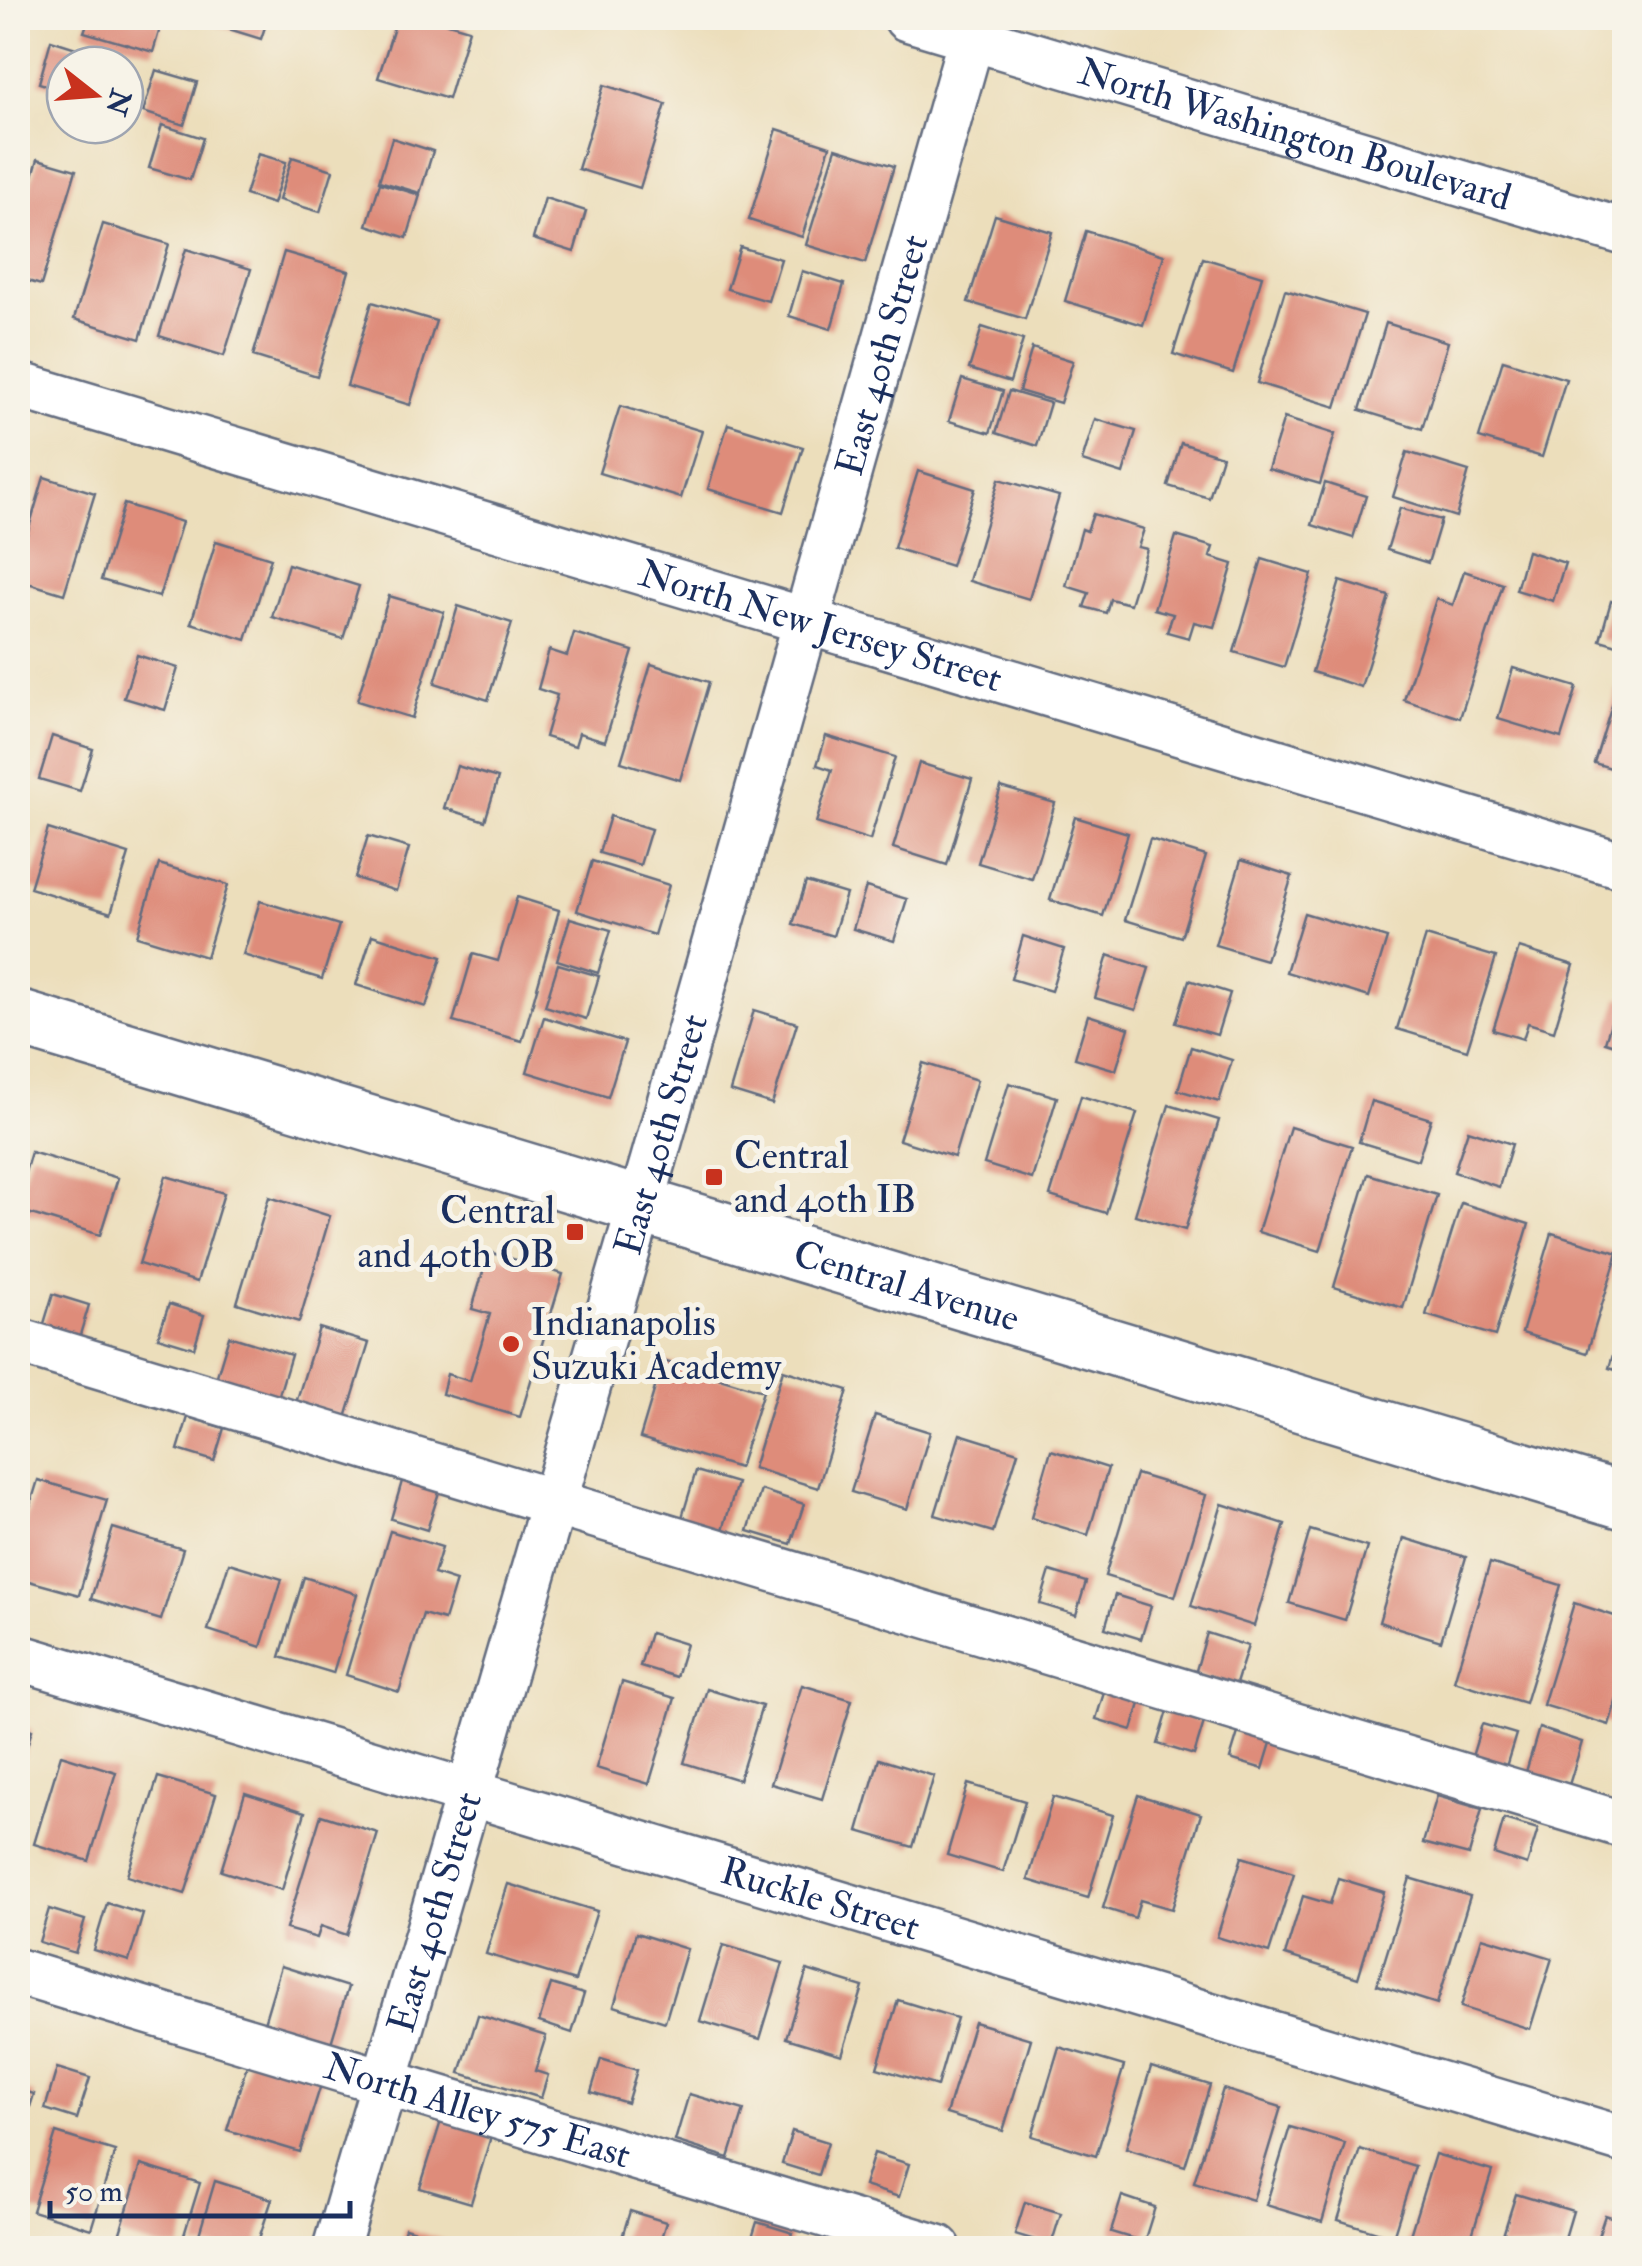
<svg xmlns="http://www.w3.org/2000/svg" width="1642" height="2266" font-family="'IM FELL Double Pica',serif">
<rect width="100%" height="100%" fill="#f7f3e8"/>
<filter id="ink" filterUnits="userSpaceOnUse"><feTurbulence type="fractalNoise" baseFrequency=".01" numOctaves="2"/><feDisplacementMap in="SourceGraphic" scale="20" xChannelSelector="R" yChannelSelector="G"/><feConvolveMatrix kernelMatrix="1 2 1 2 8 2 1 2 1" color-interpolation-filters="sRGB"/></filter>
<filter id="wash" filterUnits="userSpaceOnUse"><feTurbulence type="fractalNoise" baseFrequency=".0048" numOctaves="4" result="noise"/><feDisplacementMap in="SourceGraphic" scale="40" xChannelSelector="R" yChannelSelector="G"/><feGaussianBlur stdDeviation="2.25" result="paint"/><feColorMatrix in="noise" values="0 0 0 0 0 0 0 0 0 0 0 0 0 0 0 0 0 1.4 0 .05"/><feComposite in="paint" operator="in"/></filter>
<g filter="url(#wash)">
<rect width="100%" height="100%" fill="#ecdebb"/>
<g id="blocks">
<g fill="#de8c7a">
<path d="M89,18h74l-10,34 -69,-20z"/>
<path d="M193,18h75l-7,21z"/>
<path d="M397,18h34l38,11 -21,70 -70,-21z"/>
<path d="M51,40l41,13 -3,12h-24v26l-26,-8z"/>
<path d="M156,70l41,12 -13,43 -41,-13z"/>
<path d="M604,85l62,19 -26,84 -62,-19z"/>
<path d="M162,125l41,13 -13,42 -41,-12z"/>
<path d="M777,129l53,17 -28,91 -53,-17z"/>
<path d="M392,138l41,13 -13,42 -41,-12z"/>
<path d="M836,148l58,18 -29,97 -59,-18z"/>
<path d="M258,154l28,8 -13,42 -28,-9z"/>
<path d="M292,157l41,13 -13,42 -41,-12z"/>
<path d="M38,159l38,11 -35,115 -23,-7v-82l8,3z"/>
<path d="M380,183l40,12 -13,43 -40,-13z"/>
<path d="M545,198l41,13 -12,41 -41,-13z"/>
<path d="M995,215l57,17 -27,87 -57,-17z"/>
<path d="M103,224l66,20 -29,95 -66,-20z"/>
<path d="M1086,231l78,24 -21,70 -78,-24z"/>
<path d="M740,247l41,12 -13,42 -41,-12z"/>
<path d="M186,249l65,20 -27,87 -65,-20z"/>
<path d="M284,252l65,19 -32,105 -64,-20z"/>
<path d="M1203,258l59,18 -29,97 -60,-19z"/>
<path d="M802,271l42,13 -13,45 -42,-13z"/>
<path d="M1285,290l80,24 -29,93 -79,-24z"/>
<path d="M372,302l64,19 -26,84 -63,-19z"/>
<path d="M1386,323l62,19 -26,87 -62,-19z"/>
<path d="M982,327l41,13 -13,42 -41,-13z"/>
<path d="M1032,348l41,13 -13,42 -41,-12z"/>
<path d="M1503,360l63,19 -24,78 -63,-19z"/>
<path d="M962,379l41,12 -13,42 -41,-12z"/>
<path d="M1009,391l41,12 -13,43 -41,-13z"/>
<path d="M620,406l82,25 -21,67 -82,-25z"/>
<path d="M1284,418l51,16 -15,50 -52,-15z"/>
<path d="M1095,419l41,12 -13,43 -41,-13z"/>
<path d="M728,424l75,23 -20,65 -75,-23z"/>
<path d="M1181,443l41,13 -13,42 -41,-12z"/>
<path d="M1407,452l62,19 -13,46 -63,-20z"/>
<path d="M918,471l57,18 -24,77 -57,-18z"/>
<path d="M44,477l51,16 -31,101 -46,-14v-15z"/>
<path d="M999,479l60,17 -30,103 -60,-18z"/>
<path d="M1325,483l41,13 -13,42 -41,-13z"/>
<path d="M124,504l58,18 -23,75 -58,-17z"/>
<path d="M1400,508l41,12 -13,43 -41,-13z"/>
<path d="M1093,514l51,15 -6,18 9,2 -17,55 -20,-5 -4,14 -22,-6 5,-14 -23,-7 16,-57 5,2z"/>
<path d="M1176,536l37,11 -3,10 23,7 -19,63 -20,-5 -5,16 -22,-6 6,-18 -19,-5z"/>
<path d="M216,541l55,17 -25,82 -55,-17z"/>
<path d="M1527,551l38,12 -12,38 -37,-11z"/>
<path d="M1262,559l50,15 -28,93 -50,-15z"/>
<path d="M288,564l71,22 -16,53 -71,-22z"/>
<path d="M1464,571l39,13 -43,134 -56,-18 32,-101 17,6z"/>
<path d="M1340,581l49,15 -28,91 -49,-15z"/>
<path d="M389,596l55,16 -32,106 -55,-17z"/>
<path d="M1611,601l13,4v42l-24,-7z"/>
<path d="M458,606l54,17 -24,77 -53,-17z"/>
<path d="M574,633l59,18 -28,90 -26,-8 -4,13 -30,-9 12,-42 -19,-6 11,-39 18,6z"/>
<path d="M137,655l41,13 -13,42 -41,-12z"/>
<path d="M651,664l58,18 -29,98 -59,-18z"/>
<path d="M1513,668l64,19 -16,51 -63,-19z"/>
<path d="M1619,683l5,2v87l-30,-9z"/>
<path d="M52,736l41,13 -13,42 -41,-12z"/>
<path d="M826,736l69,21 -25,83 -54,-17 16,-53 -15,-5z"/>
<path d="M919,763l53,16 -25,86 -54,-17z"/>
<path d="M457,766l41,12 -13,43 -41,-13z"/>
<path d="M1001,787l54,16 -23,76 -54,-16z"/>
<path d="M610,816l41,13 -11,36 -41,-12z"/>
<path d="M1075,817l53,16 -25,83 -53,-16z"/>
<path d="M48,829l81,25 -18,59 -81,-25z"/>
<path d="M368,836l41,12 -13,43 -41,-13z"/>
<path d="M1150,839l56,17 -25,81 -56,-17z"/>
<path d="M1241,860l51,16 -26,84 -51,-15z"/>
<path d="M592,861l77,24 -15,50 -77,-24z"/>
<path d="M159,864l69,21 -22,72 -69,-21z"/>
<path d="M806,882l40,12 -13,42 -40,-12z"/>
<path d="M866,887l41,12 -13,42 -41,-12z"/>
<path d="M517,897l42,13 -37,131 -69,-19 20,-68 25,7z"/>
<path d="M260,901l79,24 -17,54 -79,-24z"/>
<path d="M1304,913l83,25 -18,59 -83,-25z"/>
<path d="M570,918l41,12 -13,43 -41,-13z"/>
<path d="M372,935l70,22 -16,50 -70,-22z"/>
<path d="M1023,936l41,13 -13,42 -40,-12z"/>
<path d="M1426,936l70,21 -29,93 -70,-21z"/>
<path d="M1519,948l55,17 -20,66 -26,-8 -5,16 -30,-9z"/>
<path d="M1108,955l41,13 -13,42 -41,-12z"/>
<path d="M558,964l41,12 -13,43 -41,-13z"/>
<path d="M1189,980l41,13 -13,42 -41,-12z"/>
<path d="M1619,997l5,2v49l-19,-6z"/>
<path d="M754,1010l43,13 -25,81 -42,-13z"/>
<path d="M1088,1015l41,13 -13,42 -41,-12z"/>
<path d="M544,1017l81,25 -17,55 -81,-25z"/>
<path d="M1191,1047l41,13 -13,42 -41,-12z"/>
<path d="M923,1063l54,17 -23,77 -55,-17z"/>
<path d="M1009,1083l48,14 -25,82 -48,-15z"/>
<path d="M1081,1096l56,17 -31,100 -56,-17z"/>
<path d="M1371,1101l60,18 -13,41 -59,-18z"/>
<path d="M1169,1105l50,15 -34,110 -50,-15z"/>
<path d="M1290,1127l62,19 -32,105 -62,-19z"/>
<path d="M1468,1130l44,14 -13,43 -45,-15z"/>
<path d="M31,1152l87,26 -18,57 -82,-25v-14z"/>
<path d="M1368,1174l69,21 -34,113 -69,-21z"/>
<path d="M166,1176l58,17 -27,89 -58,-18z"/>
<path d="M269,1197l61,19 -31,106 -62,-19z"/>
<path d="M1461,1203l68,21 -34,112 -69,-21z"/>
<path d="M1552,1233l66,20 -31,100 -65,-20z"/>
<path d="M489,1252l74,22 -43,143 -78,-23 5,-20 23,7 20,-67 -18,-5z"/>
<path d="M53,1294l36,11 -10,33 -36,-11z"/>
<path d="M169,1304l35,11 -10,33 -36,-11z"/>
<path d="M1624,1319v54l-15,-5z"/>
<path d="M319,1328l50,15 -23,75 -50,-15z"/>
<path d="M229,1336l62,19 -13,43 -62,-19z"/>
<path d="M663,1361l100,30 -24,77 -99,-30z"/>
<path d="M783,1370l65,20 -30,98 -65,-20z"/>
<path d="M875,1415l55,17 -23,77 -56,-17z"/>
<path d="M188,1417l36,11 -10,33 -36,-11z"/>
<path d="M960,1434l58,18 -25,80 -58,-17z"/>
<path d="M1051,1450l57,18 -20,67 -57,-17z"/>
<path d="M696,1471l41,12 -15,50 -41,-12z"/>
<path d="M1136,1474l70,21 -31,102 -70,-21z"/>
<path d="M403,1478l37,11 -13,41 -36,-11z"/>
<path d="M38,1480l69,20 -28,95 -61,-17v-33z"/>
<path d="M761,1490l43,14 -13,40 -43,-13z"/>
<path d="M1222,1504l63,20 -31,102 -63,-20z"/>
<path d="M113,1528l70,21 -22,71 -70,-21z"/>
<path d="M1310,1530l57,17 -22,73 -56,-17z"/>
<path d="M390,1531l52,16 -8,27 22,7 -12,39 -21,-6 -24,78 -53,-17z"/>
<path d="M1404,1538l62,19 -25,84 -62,-19z"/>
<path d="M229,1563l53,16 -21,68 -53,-17z"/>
<path d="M1490,1563l71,22 -36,118 -71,-22z"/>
<path d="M1050,1571l36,11 -10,33 -36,-11z"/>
<path d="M304,1577l53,17 -24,79 -53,-16z"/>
<path d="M1115,1595l36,11 -10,33 -36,-11z"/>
<path d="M1574,1603l50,16v56l-15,50 -66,-20z"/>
<path d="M650,1633l36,11 -10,33 -36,-11z"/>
<path d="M1207,1633l41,13 -13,41 -40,-13z"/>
<path d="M622,1682l53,16 -26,86 -53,-16z"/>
<path d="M802,1685l50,15 -30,99 -51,-15z"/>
<path d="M1106,1686l36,11 -10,33 -36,-11z"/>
<path d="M707,1689l55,17 -23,74 -55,-17z"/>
<path d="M1168,1711l36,11 -10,33 -36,-11z"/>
<path d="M1241,1723l33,10 -11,36 -33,-10z"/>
<path d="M1482,1724l34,10 -11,36 -34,-10z"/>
<path d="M18,1725l14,5 -14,45z"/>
<path d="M1539,1728l43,14 -13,43 -43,-13z"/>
<path d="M61,1755l55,17 -27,89 -55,-17z"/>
<path d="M879,1759l55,17 -21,71 -55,-16z"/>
<path d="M158,1777l58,17 -31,100 -58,-18z"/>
<path d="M968,1784l57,17 -22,71 -56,-17z"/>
<path d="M245,1793l60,19 -23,78 -61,-19z"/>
<path d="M1138,1795l63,19 -29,95 -32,-9 -5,18 -32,-10z"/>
<path d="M1437,1796l45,13 -13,46 -46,-12z"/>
<path d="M1053,1797l60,18 -25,83 -60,-18z"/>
<path d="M321,1815l57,18 -31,102 -26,-9 -4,12 -31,-9z"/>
<path d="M1504,1819l34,10 -11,36 -33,-11z"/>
<path d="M1242,1857l52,16 -25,80 -52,-16z"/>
<path d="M1338,1878l46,14 -26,86 -73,-23 18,-59 27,8z"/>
<path d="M1410,1878l60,18 -33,108 -60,-19z"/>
<path d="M508,1884l89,27 -22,70 -89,-27z"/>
<path d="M107,1903l36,11 -14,47 -36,-11z"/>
<path d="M49,1909l36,11 -10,33 -36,-11z"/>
<path d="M636,1933l51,16 -22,73 -51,-16z"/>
<path d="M1482,1937l70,21 -22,71 -69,-22z"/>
<path d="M723,1945l60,18 -23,76 -60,-18z"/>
<path d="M281,1966l67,21 -17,56 -67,-20z"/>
<path d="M807,1970l56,17 -21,68 -56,-17z"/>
<path d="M551,1984l33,10 -12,39 -33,-11z"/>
<path d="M898,2000l59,18 -20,68 -60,-18z"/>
<path d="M478,2015l68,21 -11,35 13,4 -7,23 -81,-25z"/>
<path d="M974,2022l57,17 -28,92 -57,-17z"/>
<path d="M1059,2047l65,19 -28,90 -64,-20z"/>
<path d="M250,2055l73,23 -23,74 -73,-22z"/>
<path d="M601,2059l36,11 -10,33 -36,-11z"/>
<path d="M1151,2067l59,18 -25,81 -59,-18z"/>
<path d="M57,2068l33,10 -13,41 -32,-10z"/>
<path d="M18,2089l16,5 -16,51z"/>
<path d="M1223,2089l58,18 -28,93 -59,-18z"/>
<path d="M689,2094l55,16 -15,48 -54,-17z"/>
<path d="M442,2118l50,15 -21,70 -51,-15z"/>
<path d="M1290,2127l55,16 -23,79 -56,-17z"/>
<path d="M792,2131l36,11 -10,33 -36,-11z"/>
<path d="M56,2133l59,18 -24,78 -59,-18z"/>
<path d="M1360,2149l55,17 -22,71 -55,-17z"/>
<path d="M874,2153l35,11 -10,33 -35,-11z"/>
<path d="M1435,2154l57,17 -24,77h-50l-11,-3z"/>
<path d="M141,2165l59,18 -20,65h-20l-41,-12z"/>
<path d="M215,2181l57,18 -16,49h-61z"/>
<path d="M1516,2194l57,17 -11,37h-63z"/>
<path d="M1122,2196l33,11 -11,35 -33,-10z"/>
<path d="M1025,2202l36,11 -10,32 -36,-11z"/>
<path d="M630,2211l36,11 -8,26h-22l-16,-4z"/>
<path d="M1605,2215l19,6v27h-30z"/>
<path d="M757,2222l36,11 -5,15h-39z"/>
<path d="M405,2228l64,20h-70z"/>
</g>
</g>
</g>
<g filter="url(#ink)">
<use href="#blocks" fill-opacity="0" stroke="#646c7f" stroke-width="2.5"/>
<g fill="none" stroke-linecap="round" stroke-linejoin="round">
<defs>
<g id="minor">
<path id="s1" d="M907,18l717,214"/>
<path id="s2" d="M18,385l1606,481"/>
<path d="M18,1341l1606,484"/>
<path id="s3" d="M18,1657l1606,483"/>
<path id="s4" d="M18,1972l920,276"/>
<path id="s5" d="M336,2248l318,-1089 323,-1141"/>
</g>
<g id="major">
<path id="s6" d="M18,1018l1606,483"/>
</g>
</defs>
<use href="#minor" stroke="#646c7f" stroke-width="50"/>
<use href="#major" stroke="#646c7f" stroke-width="60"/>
<use href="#minor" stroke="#fff" stroke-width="45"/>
<use href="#major" stroke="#fff" stroke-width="55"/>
</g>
</g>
<g fill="#c8321e" stroke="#f7f3e8" stroke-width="4">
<rect x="704" y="1167" width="20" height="20" rx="5"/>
<rect x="565" y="1222" width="20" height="20" rx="5"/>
<circle cx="511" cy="1344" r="10"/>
</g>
<g text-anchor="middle" stroke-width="10" stroke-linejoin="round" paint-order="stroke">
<g font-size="38" fill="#1b2f5e" stroke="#f7f3e8">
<text dy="13" stroke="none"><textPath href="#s1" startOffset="405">North Washington Boulevard</textPath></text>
<text dy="13" stroke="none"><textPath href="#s5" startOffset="1970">East 40th Street</textPath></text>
<text dy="13" stroke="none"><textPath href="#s2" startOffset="838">North New Jersey Street</textPath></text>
<text dy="13" stroke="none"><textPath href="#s5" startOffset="1160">East 40th Street</textPath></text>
<text dy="13" stroke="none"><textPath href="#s6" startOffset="928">Central Avenue</textPath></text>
<text dy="13" stroke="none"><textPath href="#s3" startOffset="838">Ruckle Street</textPath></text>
<text dy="13" stroke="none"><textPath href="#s5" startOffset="350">East 40th Street</textPath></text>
<text dy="13" stroke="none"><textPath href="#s4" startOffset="480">North Alley 575 East</textPath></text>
</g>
<g font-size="38" fill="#1b2f5e" stroke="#f7f3e8" text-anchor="start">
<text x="734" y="1168">Central<tspan x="734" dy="44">and 40th IB</tspan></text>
<text x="555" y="1223" text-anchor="end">Central<tspan x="555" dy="44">and 40th OB</tspan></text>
<text x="531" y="1335">Indianapolis<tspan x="531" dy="44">Suzuki Academy</tspan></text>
</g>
</g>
<rect width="1642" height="2266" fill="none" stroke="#f7f3e8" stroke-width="60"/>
<g transform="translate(95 95) rotate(107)"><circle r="48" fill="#f7f3e8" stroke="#9fa5b1" stroke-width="2.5"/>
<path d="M0-8L18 38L0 25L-18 38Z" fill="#c8321e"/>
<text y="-15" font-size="28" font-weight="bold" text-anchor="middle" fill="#1b2f5e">N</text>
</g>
<path d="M50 2201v15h300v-15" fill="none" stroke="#1b2f5e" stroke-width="5"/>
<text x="65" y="2201" font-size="30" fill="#1b2f5e" stroke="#f7f3e8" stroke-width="8" paint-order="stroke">50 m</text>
</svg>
